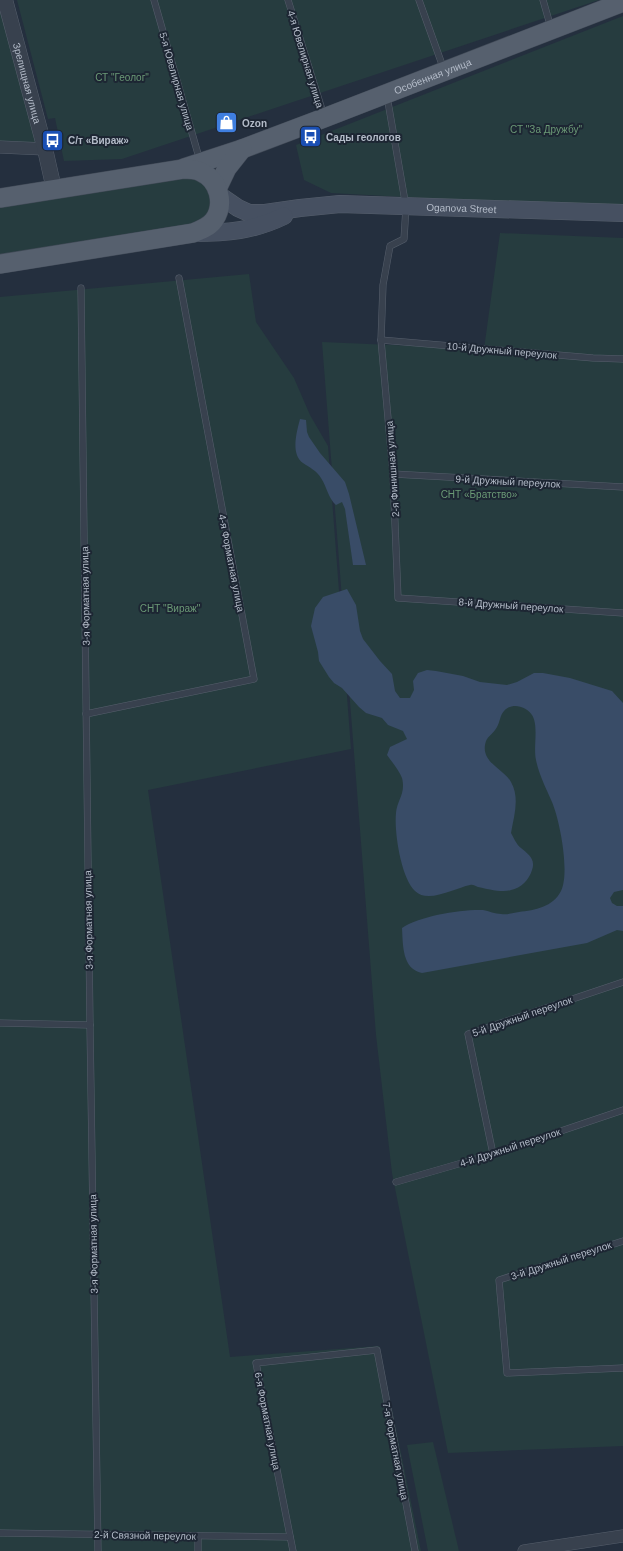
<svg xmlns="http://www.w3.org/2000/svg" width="623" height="1551" font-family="Arial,sans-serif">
<rect width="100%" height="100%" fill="#242f3e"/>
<g fill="#263c3f">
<path d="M0,0l40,152 -40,-2z"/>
<path d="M17,0h582l-477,159 -58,2 -9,-43 -7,1z"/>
<path d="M623,16v193l-292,-16 -27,-13 -8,-35z"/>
<path d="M189,177l16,7c8,19 10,29 -10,40l-195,31v-49z"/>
<path d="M500,233l123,5v1208l-175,7 -56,-280 -16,-138 -54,-693 162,7z"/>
<path d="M249,274l7,48 38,56 16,37 18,31 23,303 -203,41 82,567 149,-11 42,205h-421v-1254z"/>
<path d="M433,1442l26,109h-31l-21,-106z"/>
</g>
<g fill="#394c67">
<path d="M300,419l6,1 1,12 2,5 11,16 25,29 4,12 17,71h-13l-8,-56 -3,-7 -6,3c-8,-7 -9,-18 -15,-27 -5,-8 -11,-10 -18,-15 -13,-9 -6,-32 -3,-44z"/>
<path d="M347,589l9,16 4,26 3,8 17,22 12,13 3,17 5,7h10l4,-8 -1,-9 5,-8 9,-3 9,1 27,5 17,6 27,3 10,-3 17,-9h9l27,5 42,13 11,12v187l-9,2 -4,6 2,5 5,3h6v25l-6,-1 -30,13 -165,30c-20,-4 -19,-28 -20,-45 17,-12 60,-19 81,-18 6,1 12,4 18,4 6,1 12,-1 18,-2 16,-2 34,-5 42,-21 9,-18 -1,-70 -9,-89 -6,-14 -13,-27 -16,-42 -3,-13 3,-34 -4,-45 -6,-9 -20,-13 -28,-4 -4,4 -4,11 -7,16 -3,6 -9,9 -11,14 -7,21 17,27 25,41 9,16 3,34 0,51 3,5 5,11 10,15 7,6 15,11 11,22 -3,10 -11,18 -21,20 -8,3 -24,-1 -33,-3 -3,-1 -5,-3 -8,-2 -15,3 -42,19 -55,6 -14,-13 -21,-59 -19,-78 1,-13 10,-19 6,-35 -3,-8 -10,-16 -15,-23l3,-8 17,-8 -4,-8 -15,-6 -6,-7 -16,-5 -7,-6 -17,-19 -8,-5 -5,-6 -10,-16 -1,-9 -7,-26 4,-18 8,-11z"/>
</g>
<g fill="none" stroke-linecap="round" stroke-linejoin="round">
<defs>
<g id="service">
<path d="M154,0l46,161"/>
<path d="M288,0l36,116"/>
<path d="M419,0l25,70"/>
<path d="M543,0l8,28"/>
<path d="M387,96l19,111 -2,32 -14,7 -7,39 -2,55 12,134 5,124 225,15"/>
<path d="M81,288l9,737 8,526"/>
<path d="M381,340l212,18 30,1"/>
<path d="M393,474l230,13"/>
<path d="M86,714l168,-35 -75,-401"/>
<path d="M0,1023l90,2"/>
<path d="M493,1154l-25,-120 155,-52"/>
<path d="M396,1182l97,-28 130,-44"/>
<path d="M623,1241l-124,39 8,93 116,-5"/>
<path d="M0,1533l290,4"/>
<path d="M198,1536v15"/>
<path d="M293,1551l-37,-188 121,-13 38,201"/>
</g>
<g id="minor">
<path d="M0,147l45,2"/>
<path d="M524,1551l99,-15"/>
</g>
<g id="tertiary">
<path id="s1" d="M5,0l40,149 9,40"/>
</g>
<g id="secondary">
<path id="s2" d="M219,195l19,13 11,5h16l35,-5 40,-4 283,9"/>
<path d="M193,233c34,0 60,-2 91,-17"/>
</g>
<g id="primary">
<path id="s3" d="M184,168l58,-19 82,-31 299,-116"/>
<path d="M217,189l10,-21 15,-19"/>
<path d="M0,198l183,-29c6,0 12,0 18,3 18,8 24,32 13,48 -5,7 -13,10 -21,13l-193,31"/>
</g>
</defs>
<use href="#service" stroke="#565f6c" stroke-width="7"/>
<use href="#minor" stroke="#565f6c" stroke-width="13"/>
<use href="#tertiary" stroke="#565f6c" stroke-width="16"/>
<use href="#secondary" stroke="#565f6c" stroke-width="18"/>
<use href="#primary" stroke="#414a57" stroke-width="20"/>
<use href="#service" stroke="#38414e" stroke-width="6"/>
<use href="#minor" stroke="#38414e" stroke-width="12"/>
<use href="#tertiary" stroke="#38414e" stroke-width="15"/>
<use href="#secondary" stroke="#465061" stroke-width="17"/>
<use href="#primary" stroke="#56606e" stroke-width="19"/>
</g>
<defs>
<symbol id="shop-square" viewBox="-11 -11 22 22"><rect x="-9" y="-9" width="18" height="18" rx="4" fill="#3f7fe0" stroke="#1d2633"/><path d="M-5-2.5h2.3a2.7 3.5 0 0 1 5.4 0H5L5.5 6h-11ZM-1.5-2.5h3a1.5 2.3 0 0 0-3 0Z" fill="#fff"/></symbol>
<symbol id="bus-square" viewBox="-11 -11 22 22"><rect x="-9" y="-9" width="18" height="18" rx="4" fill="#1a4fb4" stroke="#1d2633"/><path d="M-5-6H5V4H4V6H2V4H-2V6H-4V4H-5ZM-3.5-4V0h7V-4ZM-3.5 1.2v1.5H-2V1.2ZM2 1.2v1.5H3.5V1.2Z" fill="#fff"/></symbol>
</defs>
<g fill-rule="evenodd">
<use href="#shop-square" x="214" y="110" width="25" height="25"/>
<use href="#bus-square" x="298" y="124" width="25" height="25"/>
<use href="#bus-square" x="40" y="128" width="25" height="25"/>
</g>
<g text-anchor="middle" stroke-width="4" stroke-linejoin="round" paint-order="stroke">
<g font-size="10" fill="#b4bcc9" stroke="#1d2633">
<text transform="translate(306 59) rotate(73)" y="4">4-я Ювелирная улица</text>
<text dy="4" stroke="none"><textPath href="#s3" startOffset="265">Особенная улица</textPath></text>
<text transform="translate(177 81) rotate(74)" y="4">5-я Ювелирная улица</text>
<text dy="4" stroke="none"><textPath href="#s1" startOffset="86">Зрелищная улица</textPath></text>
<text dy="4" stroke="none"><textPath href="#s2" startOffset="248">Oganova Street</textPath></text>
<text transform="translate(502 350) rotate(5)" y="4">10-й Дружный переулок</text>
<text transform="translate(392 469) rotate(-94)" y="4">2-я Финишная улица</text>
<text transform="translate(508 481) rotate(3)" y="4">9-й Дружный переулок</text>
<text transform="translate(232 563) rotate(79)" y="4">4-я Форматная улица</text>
<text transform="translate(85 596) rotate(-91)" y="4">3-я Форматная улица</text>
<text transform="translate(511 605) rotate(4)" y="4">8-й Дружный переулок</text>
<text transform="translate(88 920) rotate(-91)" y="4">3-я Форматная улица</text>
<text transform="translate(522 1016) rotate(-19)" y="4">5-й Дружный переулок</text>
<text transform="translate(510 1147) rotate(-18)" y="4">4-й Дружный переулок</text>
<text transform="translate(93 1244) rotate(-91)" y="4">3-я Форматная улица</text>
<text transform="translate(561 1260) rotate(-18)" y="4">3-й Дружный переулок</text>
<text transform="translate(268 1421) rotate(79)" y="4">6-я Форматная улица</text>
<text transform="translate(396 1451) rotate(79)" y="4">7-я Форматная улица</text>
<text transform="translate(145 1535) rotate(1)" y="4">2-й Связной переулок</text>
</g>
<g font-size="10" fill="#6b9a76" stroke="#1d2633">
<text x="122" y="81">СТ "Геолог"</text>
<text x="546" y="133">СТ "За Дружбу"</text>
<text x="479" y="498">СНТ «Братство»</text>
<text x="170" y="612">СНТ "Вираж"</text>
</g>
<g font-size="10" font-weight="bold" fill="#b4bcc9" stroke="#1d2633" text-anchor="start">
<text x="242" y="127">Ozon</text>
<text x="326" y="141">Сады геологов</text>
<text x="68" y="144">С/т «Вираж»</text>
</g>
</g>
</svg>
